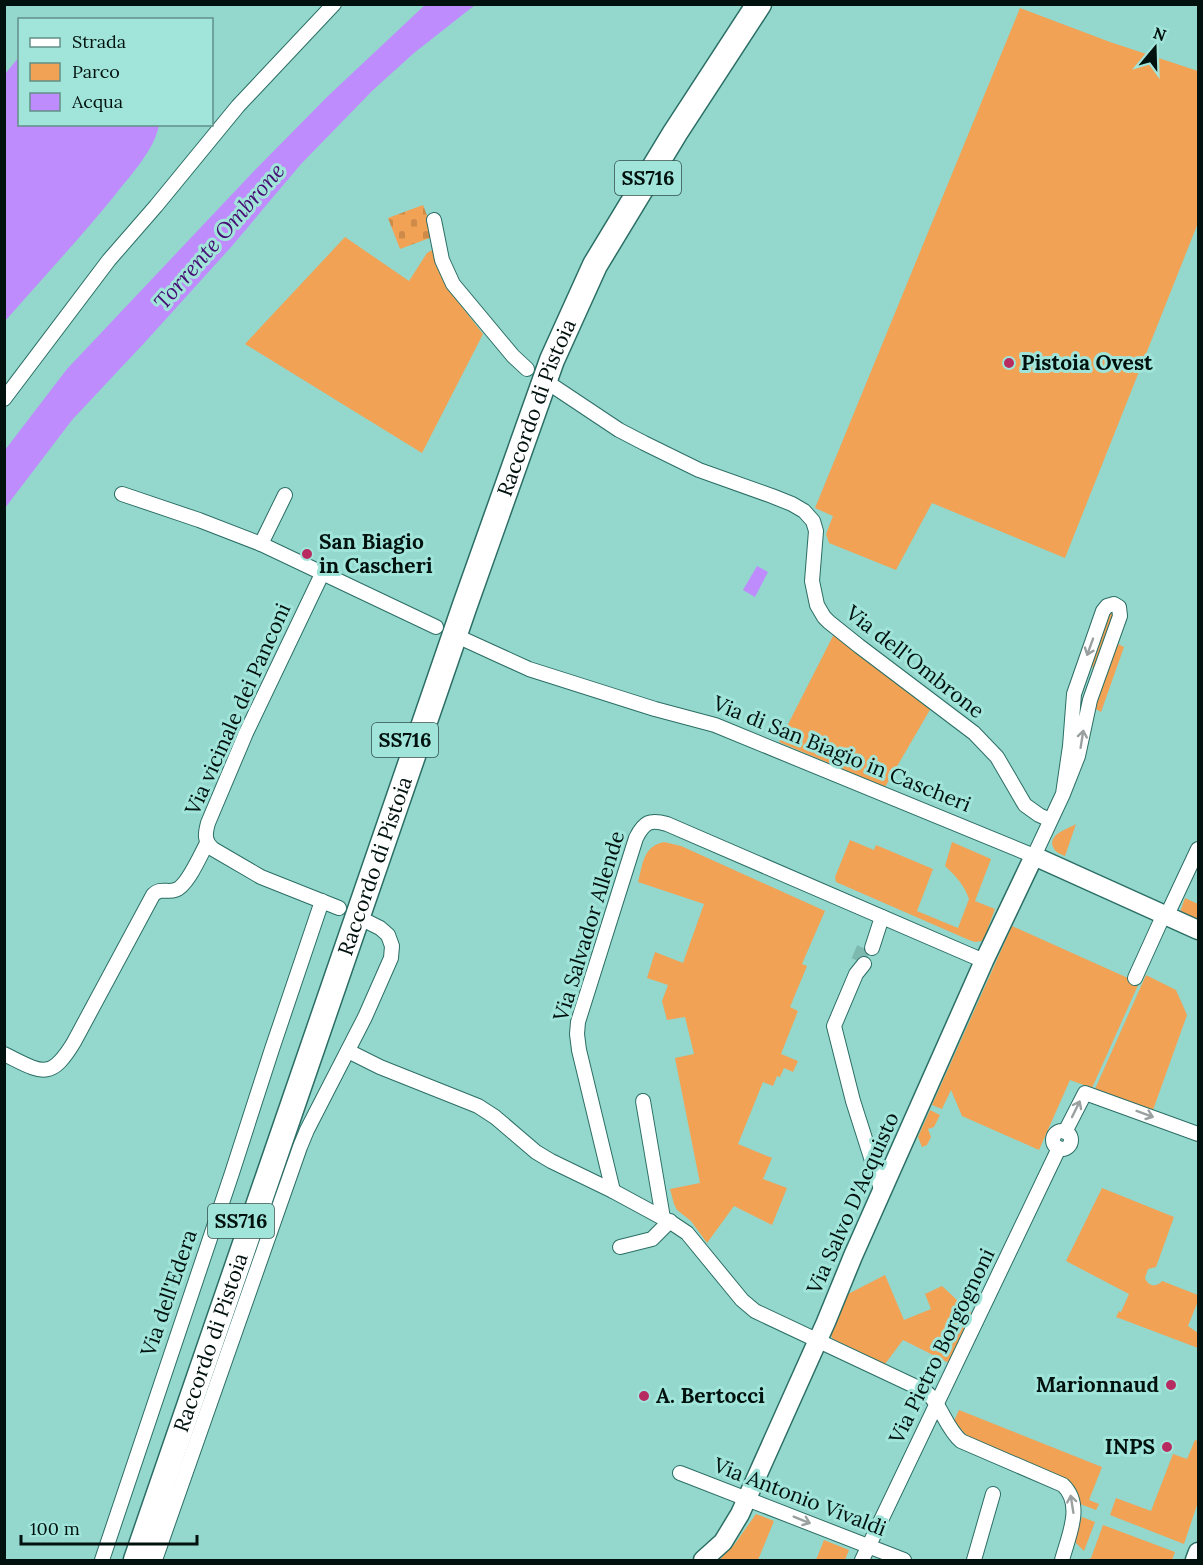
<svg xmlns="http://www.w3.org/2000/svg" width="1203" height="1565" font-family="Lora,serif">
<defs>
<pattern id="cemetery-stones" width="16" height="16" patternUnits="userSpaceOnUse" patternTransform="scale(1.5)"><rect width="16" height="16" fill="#f1a255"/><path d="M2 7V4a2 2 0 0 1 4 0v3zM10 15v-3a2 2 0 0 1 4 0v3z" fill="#cd8a49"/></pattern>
</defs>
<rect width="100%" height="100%" fill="#94d7cc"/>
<g fill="#f1a255">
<path d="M1020,8l90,34 88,29v152l-133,335 -133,-55 -36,67 -67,-27 -3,-9 7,-18 -18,-8z"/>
<path d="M345,237l64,44 18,-28 7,-4 3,14 11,26 35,45 -61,119 -177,-109z"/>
<path d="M1116,610l-21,59 -5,-4 19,-54z"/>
<path d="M834,634l97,74 -46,79 -106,-45z"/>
<path d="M1116,643l8,4 -23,65 -7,-4z"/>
<path d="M1076,824l-11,32c-5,-2 -9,-3 -12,-9 -5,-13 15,-18 23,-23z"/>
<path d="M850,840l24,10 2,-5 57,24 -16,42 41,17 11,-29c-5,-14 -13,-23 -24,-33l7,-24 39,17 -16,42 20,8 -10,27 -3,5 -7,1 -6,-2 -133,-58 -1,-5z"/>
<path d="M664,842l17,4 144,65 -23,53 5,2 -17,41 8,4 -17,43 17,7 -5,11 -9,-4 -4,9 -3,-1 -4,10 -10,-4 -25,62 34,14 -9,21 24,9 -15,37 -38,-19 -27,37 -16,-22 -14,-11 -3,-6 -4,-15 30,-6 -25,-125 19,-4 -9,-37 -18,3 -5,-19 6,-16 -21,-7 8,-26 28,11 21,-59 -66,-22c5,-18 5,-36 26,-40z"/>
<path d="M1185,898l13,6v17l-18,-9z"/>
<path d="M1012,926l127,57 -47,105 -22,-8 -31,70 -77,-34 -11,-26 -9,19 -10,-4z"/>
<path d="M1146,975l30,15 11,25 -34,95 -58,-21z"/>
<path d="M930,1110l10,5 -6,12 -6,2 3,8 -4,8 -5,2 -4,-10z"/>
<path d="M1102,1188l72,29 -18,50 -8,2 -3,9c3,8 11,10 17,3l36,14v6l-10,25 10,7v15l-82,-31 3,-6 2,1 8,-18 -63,-33z"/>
<path d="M885,1275l19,45 27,-11 -6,-15 17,-8 30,28 -23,49 -46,-23 -18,24 -52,-25 -2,-3v-4l17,-38z"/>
<path d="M959,1410l143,57 -13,33 10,4 -3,6 -16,-6c-2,-12 -9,-18 -17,-26l-85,-37 -11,-5 -13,-15z"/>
<path d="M1195,1440l3,1v61l-14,42 -74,-29 6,-17 35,13 22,-57 14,5z"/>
<path d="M756,1514l18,7 -16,39h-39l15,-15z"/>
<path d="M1082,1517l13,5 -11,29 -10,-10z"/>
<path d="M1103,1525l72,27 -3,8h-86l5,-2z"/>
<path d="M824,1540l25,10 -4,10h-29z"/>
</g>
<path fill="url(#cemetery-stones)" d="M423,205l12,31 -35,13 -12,-31z"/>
<g fill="#bf8cfd">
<path d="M425,5h50l-61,48 -41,37 -72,74 -69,82 -86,95 -74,79 -67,88v-58l62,-81 187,-198 74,-75z"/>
<path d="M19,57l1,67 139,1c-4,24 -29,51 -44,70 -35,43 -73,84 -110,126v-247z"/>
<path d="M757,566l11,6 -13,25 -12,-7z"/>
</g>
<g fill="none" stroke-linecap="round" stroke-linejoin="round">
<path stroke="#7eb9b0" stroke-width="14" stroke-dasharray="14 7" stroke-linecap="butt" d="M858,961l7,-16"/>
<defs>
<g id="street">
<path d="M434,220l8,40 11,24 60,72 14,13"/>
<path d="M550,384l69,46 25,13 55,27 73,26 20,8 12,7 9,10 3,10 -4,50 5,24 7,12 5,5 30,24 115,87 23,24 28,48 14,10 11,5"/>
<path d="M4,399l105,-139 47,-54 82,-100 96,-102"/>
<path d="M122,494l77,26 62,24 175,83"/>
<path d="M261,544l24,-49"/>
<path d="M322,574l-76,159 -38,90c-3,11 -4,18 5,26l48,28 78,31"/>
<path d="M461,638l68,31 126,40 60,16 319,131 29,-62 15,-38 12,-56 30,-84 -1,-9 -5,-3 -7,2 -4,5 -29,83 -4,52 -7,48"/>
<path d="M1167,915l31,-66"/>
<path d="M872,948l10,-31"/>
<path d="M864,964l-8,10 -22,52 19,75 29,91"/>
<path d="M1135,978l29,-64"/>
<path d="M348,1051l32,16 98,39 17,11 41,35 15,9 62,30 59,32 15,10 55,67 13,11 170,80c16,12 20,36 36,50l102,44c21,20 5,52 -1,75"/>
<path d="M4,1054c37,18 46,28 70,-12l79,-147c8,-8 14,-2 22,-5 12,-3 26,-36 32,-47"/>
<path d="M643,1101l20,117"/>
<circle cx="1062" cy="1140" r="9"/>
<path d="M1065,1132l20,-39 113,41"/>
<path d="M613,1191l-34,-141 -2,-16 1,-12 58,-184c8,-16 14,-19 31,-14l317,137"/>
<path d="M620,1247l32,-8 18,-18"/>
<path d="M680,1473l224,87"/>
<path d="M102,1560l130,-387 40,-124 50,-148"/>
<path d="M155,1560l145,-413 7,-17 58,-113 26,-59 1,-12 -4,-11 -8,-7 -16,-8"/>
<path d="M862,1560l197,-412"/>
<path d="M974,1560l19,-66"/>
</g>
<g id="secondary">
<path d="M703,1560l20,-18 17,-28 86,-192 27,-66 131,-295 50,-105 164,74"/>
<path d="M1195,1560l3,-8"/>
</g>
<g id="highway">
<path id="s1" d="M136,1560l329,-955 87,-245 43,-95 80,-132 84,-129"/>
</g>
</defs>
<use href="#street" stroke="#2b6e65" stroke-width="16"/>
<use href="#secondary" stroke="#2b6e65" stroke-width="21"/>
<use href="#highway" stroke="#2b6e65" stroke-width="27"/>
<use href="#street" stroke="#fff" stroke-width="14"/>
<use href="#secondary" stroke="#fff" stroke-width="18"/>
<use href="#highway" stroke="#fff" stroke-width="24"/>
</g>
<defs><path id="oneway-shaft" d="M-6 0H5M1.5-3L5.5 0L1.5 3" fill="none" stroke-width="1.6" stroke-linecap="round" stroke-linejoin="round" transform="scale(1.5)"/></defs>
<g stroke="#99a09f">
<use href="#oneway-shaft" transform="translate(1090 647) rotate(110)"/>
<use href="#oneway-shaft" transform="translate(1082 739) rotate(-81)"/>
<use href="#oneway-shaft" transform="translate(1076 1109) rotate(-64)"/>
<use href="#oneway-shaft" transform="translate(1145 1114) rotate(20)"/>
<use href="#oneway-shaft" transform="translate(1072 1504) rotate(-99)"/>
<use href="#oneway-shaft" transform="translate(802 1520) rotate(22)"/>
</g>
<g fill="#b82b60" stroke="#a1e4d9" stroke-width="2">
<circle cx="1009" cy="363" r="6"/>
<circle cx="307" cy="554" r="6"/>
<circle cx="1171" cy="1385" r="6"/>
<circle cx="644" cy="1396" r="6"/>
<circle cx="1167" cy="1447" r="6"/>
</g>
<g text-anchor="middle" stroke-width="6" stroke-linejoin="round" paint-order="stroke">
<g fill="#a1e4d9" stroke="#30504b" stroke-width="1.5">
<rect x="615" y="161" width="66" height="34" rx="4.5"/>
<rect x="372" y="723" width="66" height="34" rx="4.5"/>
<rect x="208" y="1204" width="66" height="34" rx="4.5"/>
</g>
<g font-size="20" font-weight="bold" fill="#00110e">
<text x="648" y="185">SS716</text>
<text x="405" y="747">SS716</text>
<text x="241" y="1228">SS716</text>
</g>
<g font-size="21" font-weight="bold" fill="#00110e" stroke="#a1e4d9" text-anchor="start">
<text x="1021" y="370">Pistoia Ovest</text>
<text x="319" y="549">San Biagio<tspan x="319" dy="24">in Cascheri</tspan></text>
<text x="1159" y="1392" text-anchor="end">Marionnaud</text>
<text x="656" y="1403">A. Bertocci</text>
<text x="1155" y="1454" text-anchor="end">INPS</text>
</g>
<g font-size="21" fill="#00110e" stroke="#a1e4d9">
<text dy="7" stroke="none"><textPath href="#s1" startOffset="1220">Raccordo di Pistoia</textPath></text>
<text transform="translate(915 662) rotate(38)" y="7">Via dell'Ombrone</text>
<text transform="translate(238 709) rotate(-66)" y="7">Via vicinale dei Panconi</text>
<text transform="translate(842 754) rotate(22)" y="7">Via di San Biagio in Cascheri</text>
<text dy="7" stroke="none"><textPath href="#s1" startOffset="734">Raccordo di Pistoia</textPath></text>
<text transform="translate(589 926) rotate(-73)" y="7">Via Salvador Allende</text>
<text transform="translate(853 1203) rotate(-66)" y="7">Via Salvo D'Acquisto</text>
<text transform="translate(169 1293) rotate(-71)" y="7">Via dell'Edera</text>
<text dy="7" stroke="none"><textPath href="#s1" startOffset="230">Raccordo di Pistoia</textPath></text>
<text transform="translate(942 1346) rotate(-64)" y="7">Via Pietro Borgognoni</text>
<text transform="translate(800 1497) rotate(21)" y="7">Via Antonio Vivaldi</text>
</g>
<g font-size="22" font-style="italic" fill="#460e73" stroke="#a1e4d9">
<text transform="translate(219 236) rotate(-49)" y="8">Torrente Ombrone</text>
</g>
</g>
<rect width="1203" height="1565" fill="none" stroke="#00110e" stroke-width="12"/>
<rect x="18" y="18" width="195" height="108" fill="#a1e4d9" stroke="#619088" stroke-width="1.5"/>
<rect x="30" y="38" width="30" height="9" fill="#ffffff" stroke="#619088" stroke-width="1.5"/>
<text x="72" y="48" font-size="18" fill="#00110e">Strada</text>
<rect x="30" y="63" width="30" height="18" fill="#f1a255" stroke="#619088" stroke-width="1.5"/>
<text x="72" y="78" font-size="18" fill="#00110e">Parco</text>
<rect x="30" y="93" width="30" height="18" fill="#bf8cfd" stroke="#619088" stroke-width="1.5"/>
<text x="72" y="108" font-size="18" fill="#00110e">Acqua</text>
<g transform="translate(1155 48) rotate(19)" stroke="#a1e4d9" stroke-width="4.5" paint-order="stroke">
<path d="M0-4.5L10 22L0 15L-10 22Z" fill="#00110e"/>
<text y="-9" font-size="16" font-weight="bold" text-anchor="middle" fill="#00110e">N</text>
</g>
<path d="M21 1535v9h176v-9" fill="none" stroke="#00110e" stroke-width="3"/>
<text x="30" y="1535" font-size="18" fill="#00110e" stroke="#a1e4d9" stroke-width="4.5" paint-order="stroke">100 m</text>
</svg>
